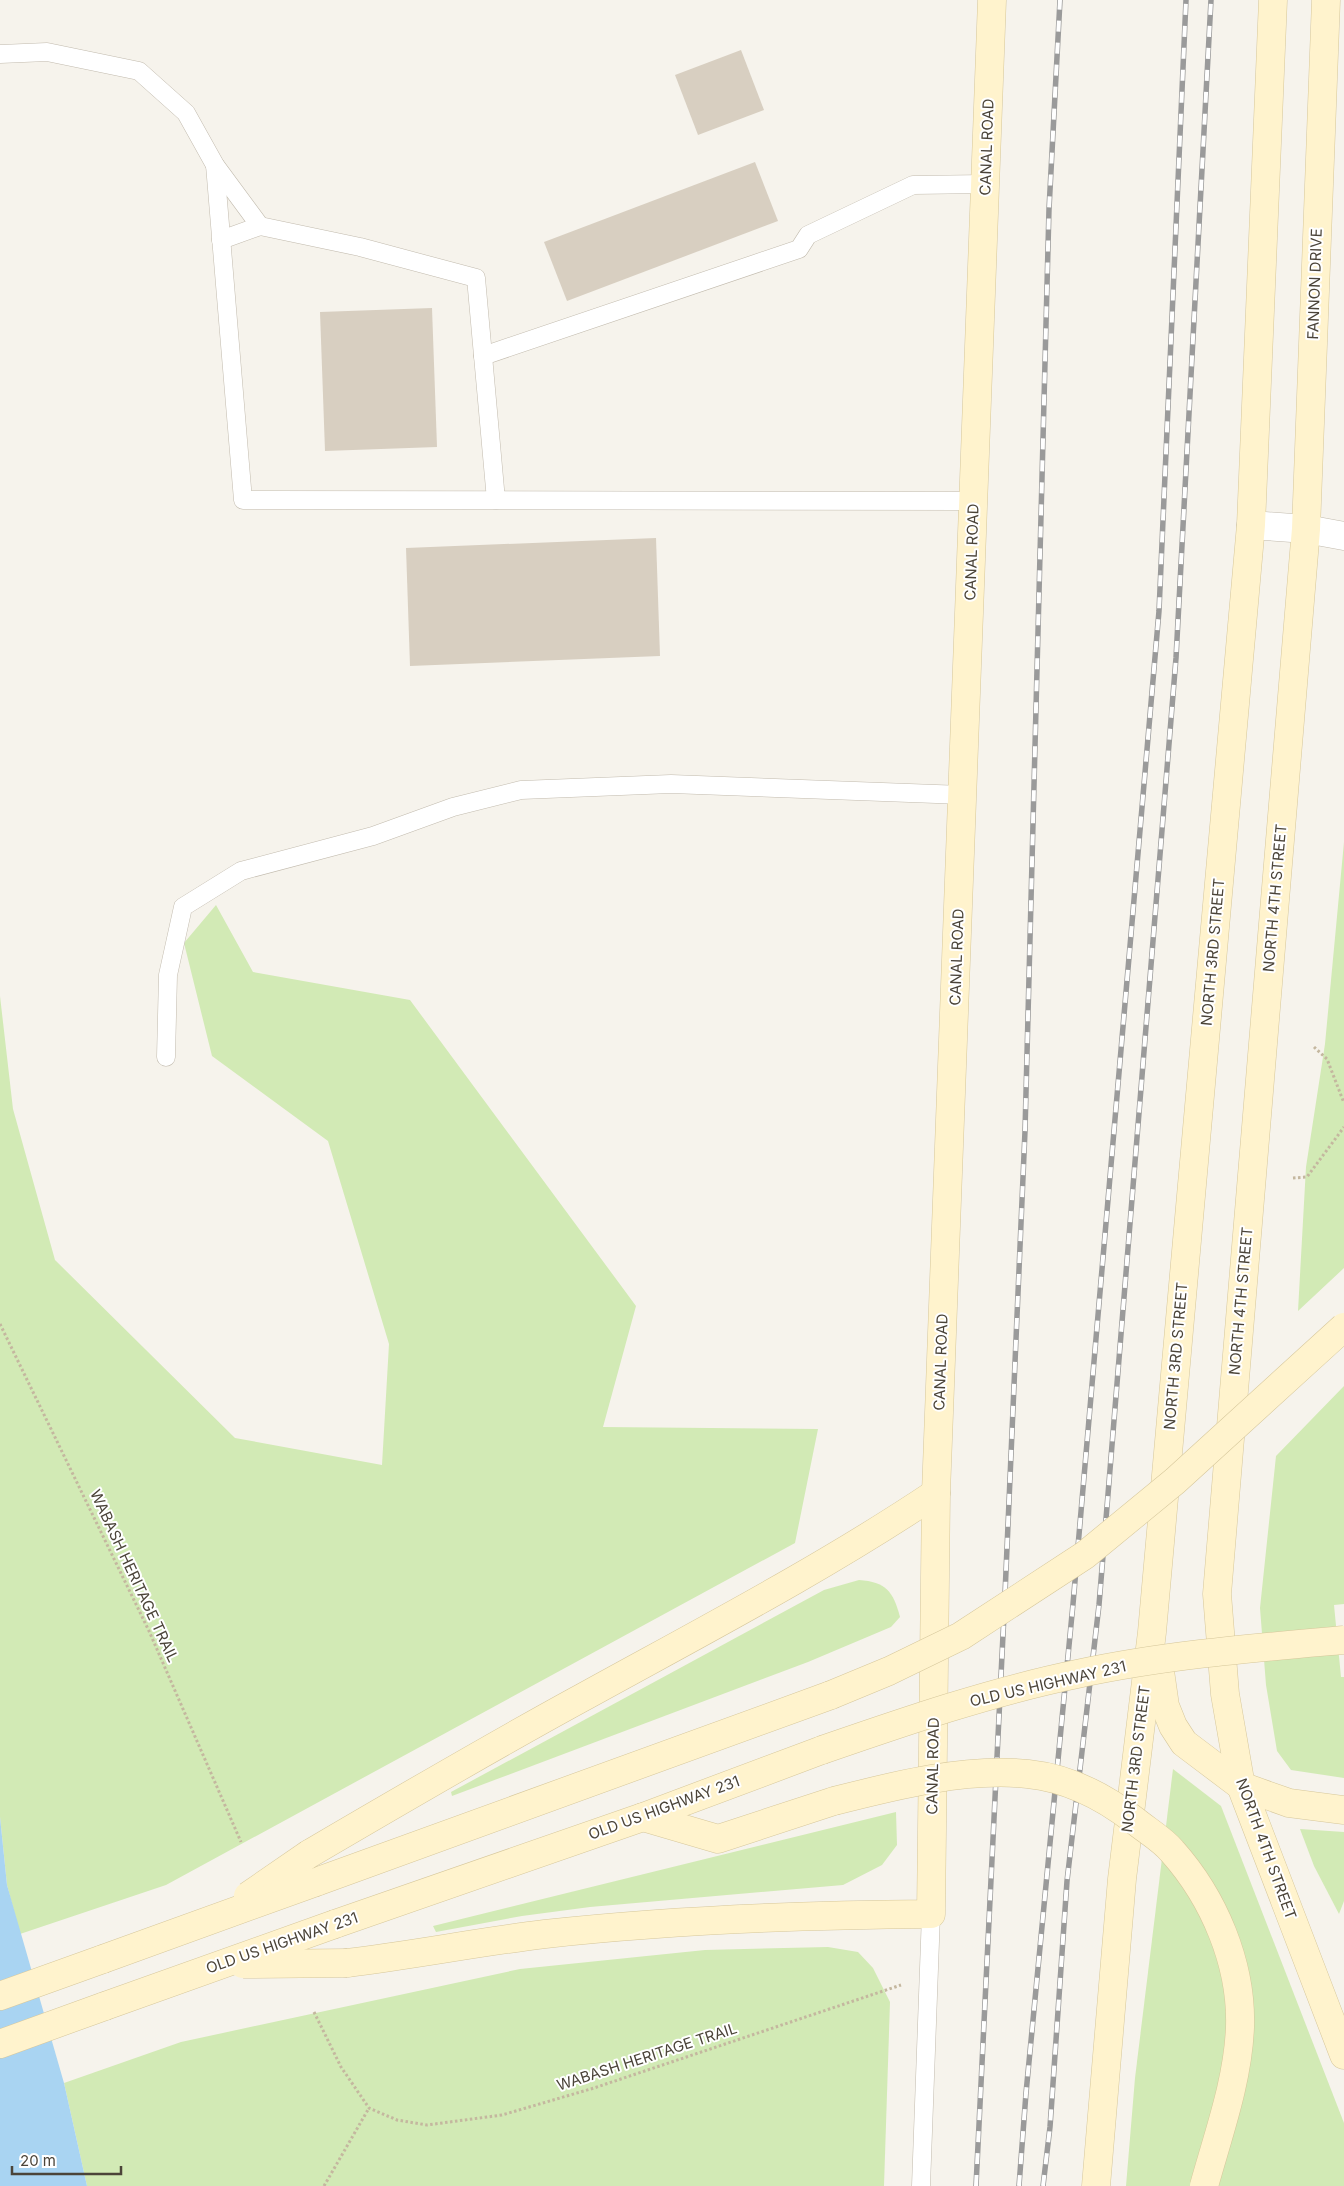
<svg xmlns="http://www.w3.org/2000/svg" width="1344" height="2186" font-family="Inter,sans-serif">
<rect width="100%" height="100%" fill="#f6f3ec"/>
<g fill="#d2eab5">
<path d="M1344,842v426l-46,43 8,-144 19,-123z"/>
<path d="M216,905l37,67 157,28 226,306 -33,121 215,2 -23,114 -629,342 -146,49 -13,-49 -7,-68v-821l13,113 42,151 180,178 147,27 7,-121 -61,-203 -116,-85 -28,-113z"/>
<path d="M1344,1386v218l-10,1 7,72h3v101l-53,-8 -14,-19 -11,-66 -6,-77 16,-152z"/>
<path d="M859,1580c27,2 34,11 41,37l-9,10 -83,35 -356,134 -1,-4 373,-202z"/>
<path d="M1173,1769l48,37 123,317v63h-218l9,-108z"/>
<path d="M896,1812l1,33 -15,20 -39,20 -253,22 -68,9 -86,16 -3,-6z"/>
<path d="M1300,1829l44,3v69l-5,13 -25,-48z"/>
<path d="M828,1947l30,5 15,16 17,34 -6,184h-797l-23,-103 117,-41 339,-73 185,-19z"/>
</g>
<path fill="#a9d4f2" d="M0,1817l7,68 57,198 23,103h-87z"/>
<g fill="#d8cfc1">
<path d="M741,50l23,60 -66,25 -23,-60z"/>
<path d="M755,162l23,59 -211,80 -23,-59z"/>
<path d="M432,308l5,139 -112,4 -5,-139z"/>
<path d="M656,538l4,118 -250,10 -4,-118z"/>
</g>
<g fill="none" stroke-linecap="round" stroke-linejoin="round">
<defs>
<g id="lane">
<path d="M0,54l47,-2 92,19 47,42 29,52 45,61 100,21 116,31 20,222"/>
<path d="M215,165l28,335 731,1"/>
<path d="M221,240l39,-14"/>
<path d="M483,356l316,-107 9,-14 105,-50 72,-1"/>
<path d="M166,1057l2,-82 15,-68 58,-36 132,-35 80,-29 68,-17 150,-6 292,11"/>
<path d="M921,2186l10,-272"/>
</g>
<path id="street" d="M1251,525l55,4 38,7"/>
<g id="secondary">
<path d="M1326,0l-20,529 -89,1065 8,100 16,92 103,269"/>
<path d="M1158,1657l7,49 8,20 11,17 57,43 48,17 55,7"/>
<path d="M643,1817l75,22 116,-38"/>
<path d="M309,1854c92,-54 184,-108 278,-159 118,-65 237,-127 349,-202"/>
<path d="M316,1882l515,-187"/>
<path d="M335,1924l308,-107 179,-67"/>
<path d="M347,1963c66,-8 132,-21 198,-29 128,-14 257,-19 386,-20l5,-421 56,-1493"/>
<path d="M0,1996l103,-37"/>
<path d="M0,2044l105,-38"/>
<path d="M1096,2186l26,-307 30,-247 99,-1107 22,-525"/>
</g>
</defs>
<use href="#lane" stroke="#c2bbae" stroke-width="19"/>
<use href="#street" stroke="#c2bbae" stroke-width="29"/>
<use href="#secondary" stroke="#d6c79b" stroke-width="29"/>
<g stroke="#c4b79f" stroke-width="3" stroke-dasharray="2.5 2.5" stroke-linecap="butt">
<path d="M1314,1047l13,12 17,44"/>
<path d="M1293,1178l14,-1 37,-50"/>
<path d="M0,1324l149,307 92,211"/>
<path d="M314,2012l27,55 28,41 28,12 30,5 75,-10 92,-27 307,-103"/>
<path d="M324,2186l45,-78"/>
</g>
<use href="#lane" stroke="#fff" stroke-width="18"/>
<use href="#street" stroke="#fff" stroke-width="28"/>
<use href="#secondary" stroke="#fff3cd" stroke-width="28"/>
<defs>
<g id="rail">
<path d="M976,2186l29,-592 20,-463 24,-922 11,-209"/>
<path d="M1019,2186l7,-93 47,-489 86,-993 27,-611"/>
<path d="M1043,2186l7,-59 17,-246 32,-276 77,-947 35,-658"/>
</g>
</defs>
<use href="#rail" stroke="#9a9a9a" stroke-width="5.5"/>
<use href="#rail" stroke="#fff" stroke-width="4" stroke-dasharray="11" stroke-linecap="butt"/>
<defs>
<g id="secondary-bridge">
<path d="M831,1695l58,-24 72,-35 124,-81 90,-74 169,-154"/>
<path d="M822,1750c84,-29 168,-58 255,-76 88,-19 177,-26 267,-34"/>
<path d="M834,1801c59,-15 133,-34 194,-27 40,4 75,22 106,46 12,10 28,19 38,31 42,47 70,113 68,176 -2,54 -22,108 -36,159"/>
<path d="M248,1896l61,-42"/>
<path d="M103,1959l213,-77"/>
<path d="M243,1964l104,-1"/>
<path d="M105,2006l230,-82"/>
</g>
</defs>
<use href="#secondary-bridge" stroke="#d6c79b" stroke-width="29" stroke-linecap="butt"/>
<use href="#secondary-bridge" stroke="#fff3cd" stroke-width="28"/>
</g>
<g text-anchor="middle" stroke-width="4" stroke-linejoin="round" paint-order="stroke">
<g font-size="15" fill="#4b4439" stroke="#fff">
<text transform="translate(987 147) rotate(-88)" y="5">CANAL ROAD</text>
<text transform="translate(1315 284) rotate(-88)" y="5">FANNON DRIVE</text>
<text transform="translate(972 552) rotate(-88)" y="5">CANAL ROAD</text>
<text transform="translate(1275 898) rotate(-85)" y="5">NORTH 4TH STREET</text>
<text transform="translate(1213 952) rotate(-85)" y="5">NORTH 3RD STREET</text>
<text transform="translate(957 957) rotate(-88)" y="5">CANAL ROAD</text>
<text transform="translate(1241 1301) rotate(-85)" y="5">NORTH 4TH STREET</text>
<text transform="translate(1176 1356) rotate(-85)" y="5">NORTH 3RD STREET</text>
<text transform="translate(941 1362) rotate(-88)" y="5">CANAL ROAD</text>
<text transform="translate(134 1576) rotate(65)" y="5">WABASH HERITAGE TRAIL</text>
<text transform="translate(1048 1684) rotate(-13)" y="5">OLD US HIGHWAY 231</text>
<text transform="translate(1136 1759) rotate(-83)" y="5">NORTH 3RD STREET</text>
<text transform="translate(933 1766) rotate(-89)" y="5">CANAL ROAD</text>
<text transform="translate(664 1808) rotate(-20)" y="5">OLD US HIGHWAY 231</text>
<text transform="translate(1266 1849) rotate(70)" y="5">NORTH 4TH STREET</text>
<text transform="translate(282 1943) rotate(-19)" y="5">OLD US HIGHWAY 231</text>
<text transform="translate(647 2057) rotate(-18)" y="5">WABASH HERITAGE TRAIL</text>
</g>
</g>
<path d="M12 2166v8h109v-8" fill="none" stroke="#4b4439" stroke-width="2.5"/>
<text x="20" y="2166" font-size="15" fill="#4b4439" stroke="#ffffff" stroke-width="4" paint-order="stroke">20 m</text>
</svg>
